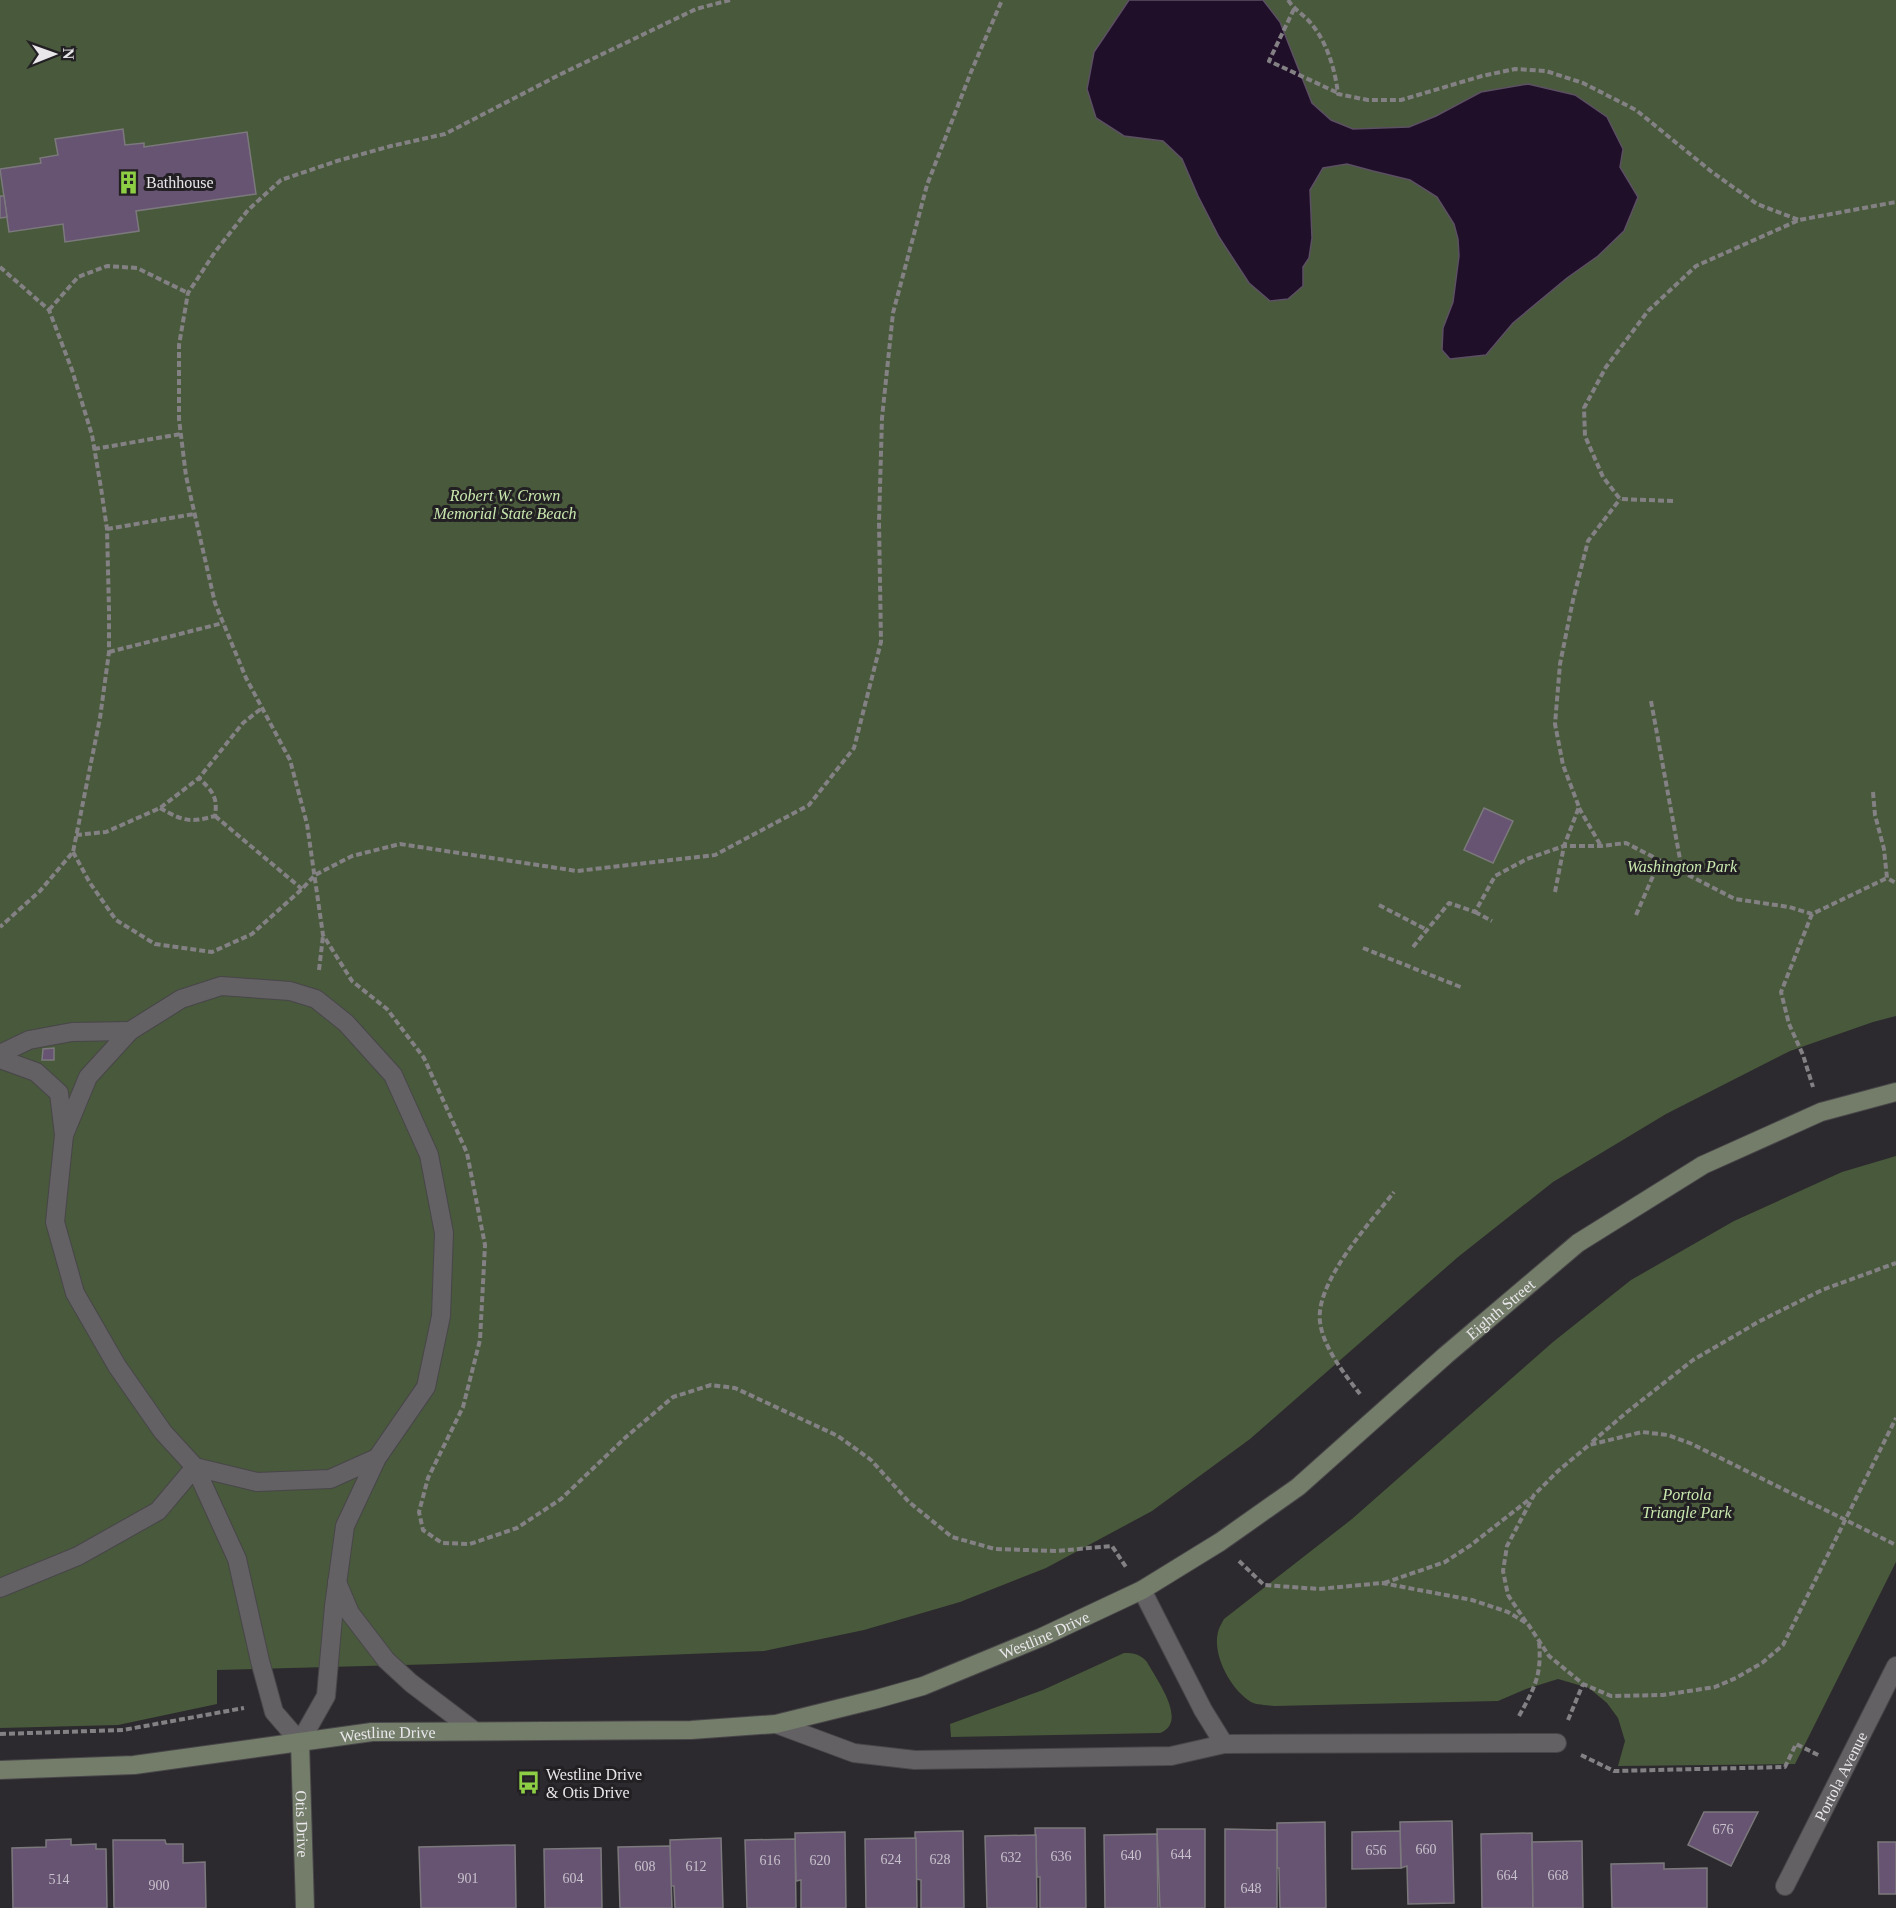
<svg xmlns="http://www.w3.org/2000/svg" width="1896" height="1908" font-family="'Times New Roman',serif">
<rect width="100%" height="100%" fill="#2c2a2e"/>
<g fill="#49593c">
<path d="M0,0h1896v1016l-23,6 -83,29 -124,63 -113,68 -95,75 -208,182 -98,72 -106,57 -86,34 -96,28 -100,21 -324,13 -223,6v34l-99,21 -118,3z"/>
<path d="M1896,1156v406l-101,202 -177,2 7,-25 -7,-23 -11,-15 -18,-15 -31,-9 -32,10 -28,12 -224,5c-7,-1 -17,-1 -23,-4 -20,-12 -39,-47 -33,-70 1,-5 4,-9 6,-13l128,-100 201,-177 78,-62 103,-59 108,-49z"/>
<path d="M1124,1653c10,0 16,1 23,9 9,17 42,60 13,71l-209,4 -1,-13 93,-34z"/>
</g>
<path fill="#200f29" stroke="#5c5063" stroke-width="1.5" d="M1129,0h134l17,22 32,81 19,17 22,9 56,-2 27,-11 45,-24 47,-8 47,11 32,22 16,32 -3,18 18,30 -14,34 -26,25 -31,22 -54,45 -27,32 -36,4 -8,-9 1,-22 10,-26 6,-46 -1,-17 -4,-15 -17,-27 -27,-17 -37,-9 -26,-7 -24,4 -13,22 2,48 -3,20 -6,9v19l-15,13 -18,2 -21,-18 -30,-46 -21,-41 -16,-37 -19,-18 -39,-5 -28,-18 -9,-29 7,-37z"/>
<g fill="#675372" stroke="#7c797d" stroke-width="1.5">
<path d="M123,129l2,16 19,-2v4l103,-15 9,62 -120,17 3,20 -74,11 -2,-18 -54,8 -9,-63 41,-6 -1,-5 18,-3 -3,-16z"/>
<path d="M0,196h4l3,21 -7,1z"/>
<path d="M1484,808l29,13 -20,42 -29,-13z"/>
<path d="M54,1048v12h-12l1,-11z"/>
<path d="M1704,1812h54l-27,54 -43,-21z"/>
<path d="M1452,1821l2,82 -46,1 -1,-38 -6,2 -1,-46z"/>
<path d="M1325,1822l1,86h-46l-1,-40h-2v-45z"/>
<path d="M1035,1828h50l1,80h-46v-31h-3z"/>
<path d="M1157,1829h48v79h-45z"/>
<path d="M1225,1829l52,1v78h-52z"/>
<path d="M963,1831l1,77h-43v-28l-5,-1 -1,-47z"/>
<path d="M1400,1831l1,37 -49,1v-37z"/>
<path d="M845,1832l1,76h-45v-28l-5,1 -1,-48z"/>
<path d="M1532,1833l1,75h-51l-1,-74z"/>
<path d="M1157,1834l1,74h-53l-1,-73z"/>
<path d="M1036,1835l1,73h-50l-2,-72z"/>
<path d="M721,1838l2,70h-48l-1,-22h-3l-1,-46z"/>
<path d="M916,1838l1,70h-51l-1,-69z"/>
<path d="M71,1839v6l25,-1v5h10l1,59h-94l-1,-60 34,-1v-7z"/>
<path d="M795,1839l1,69h-49l-2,-68z"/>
<path d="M113,1840h52l1,4h17v19l22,-1 1,46h-92z"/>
<path d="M1582,1841l1,67h-50l-1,-66z"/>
<path d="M1878,1842h18v52h-17z"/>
<path d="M515,1845l1,63h-95l-2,-61z"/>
<path d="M670,1846l2,62h-52l-2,-61z"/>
<path d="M601,1848l1,60h-57l-1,-59z"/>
<path d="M1664,1863v6l43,-1v40h-95l-1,-44z"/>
</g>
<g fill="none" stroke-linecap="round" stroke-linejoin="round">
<defs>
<g id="lane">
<path d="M0,1054l29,-14 43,-8 58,-1"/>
<path d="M0,1059l36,13 23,21 5,42"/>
<path d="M0,1588l78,-32 80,-45 37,-44"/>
</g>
<g id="street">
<path d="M195,1467l62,15 73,-3 47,-21 49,-71 15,-71 3,-83 -15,-78 -36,-80 -47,-52 -30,-24 -26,-8 -69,-5 -40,13 -51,32 -42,46 -24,58 -9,87 20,71 42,73 46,66 32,35 42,92 23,102 14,51 26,30 26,-46 8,-90 11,-80 32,-68"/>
<path d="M337,1582l13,31 36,47 25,23 62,47"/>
<path d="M1142,1590l61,120 21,34"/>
<path d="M776,1724l78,29 61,7 256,-4 53,-12 333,-1"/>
<path id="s1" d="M1785,1886l111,-220"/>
</g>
<g id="secondary">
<path id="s2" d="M300,1742l5,166"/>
<path id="s3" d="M0,1770l134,-5 238,-33 319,-2 85,-6 101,-25 46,-13 119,-49 100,-47 78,-48 78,-55 148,-132 132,-112 125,-78 118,-53 75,-20"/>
</g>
</defs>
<use href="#lane" stroke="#484649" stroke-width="20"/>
<use href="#street" stroke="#484649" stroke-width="20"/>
<use href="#secondary" stroke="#484649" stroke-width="20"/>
<g stroke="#838184" stroke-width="4" stroke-dasharray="6 3" stroke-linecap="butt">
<path d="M730,0l-34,9 -135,65 -116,60 -54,12 -54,15 -56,19 -33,30 -33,42 -27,41 -9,52v74l7,57 29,127 31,75 44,82 17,64 16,111 29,46 35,28 37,49 43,95 18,92 -5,95 -17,67 -35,71 -9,34 4,18 19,13 28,1 47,-16 44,-29 65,-62 47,-40 38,-12 24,3 103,48 33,24 38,42 43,35 43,12 61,2 56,-5 14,21"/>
<path d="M1288,0c6,9 13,13 20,20 18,19 27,48 30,74l30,6h33l81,-24 33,-7 31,2 37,12 53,27 76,62 45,32 42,16"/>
<path d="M1294,9l-25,52 69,32"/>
<path d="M0,267l49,43 23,60 20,65 9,53 6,41 2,81v42l-9,66 -27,134 -33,39 -40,36"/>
<path d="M49,310l29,-33 29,-11 30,2 51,25"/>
<path d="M94,449l87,-15"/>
<path d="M1673,501l-53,-2 -17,-22 -18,-41 -1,-28 22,-41 42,-56 48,-45 103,-46 97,-18"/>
<path d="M107,529l87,-15"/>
<path d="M109,652l114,-29"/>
<path d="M1651,701l31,169"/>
<path d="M1873,792l2,23 9,34 3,29 9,5"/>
<path d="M160,808c23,13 29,15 55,8 3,-20 -3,-25 -16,-38"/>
<path d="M1579,808l22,38"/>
<path d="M215,816l87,73"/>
<path d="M76,835l30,-3 54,-24 39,-30 44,-55 19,-15"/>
<path d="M73,852l17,31 26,37 39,24 57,8 40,-18 50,-45 13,-14 37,-19 48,-12 177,27 138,-16 94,-50 45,-57 27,-106 -2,-120 3,-104 11,-105 34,-128 44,-113 31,-72"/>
<path d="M1555,892l9,-46 15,-39 -16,-42 -8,-41 5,-60 13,-64 15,-59 32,-42"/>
<path d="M1379,905l48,25"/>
<path d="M1475,912l17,9"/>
<path d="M1812,914l-31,78 8,32 14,31 10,32"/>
<path d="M1636,915l24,-55"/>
<path d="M1413,947l36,-44 26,9 20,-36 32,-17 37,-13h37l25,-3 109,56 54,8 23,7 75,-36"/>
<path d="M1363,948l100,40"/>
<path d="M319,970l4,-34"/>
<path d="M1360,1394c-15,-19 -37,-47 -40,-72 -5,-40 50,-99 74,-130"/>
<path d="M1592,1442l35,-30 66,-52 67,-39 62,-31 74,-27"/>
<path d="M1239,1561l25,24 55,4 63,-6 90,17 36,12 20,12 21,32 34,28 28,12 52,-1 52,-8 21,-9 26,-15 21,-18 113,-227"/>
<path d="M1384,1583l61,-21 26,-17 60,-47"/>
<path d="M1526,1622l-18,-27 -5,-24 4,-25 27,-51 24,-24 31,-26 53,-13 26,3 24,9 204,101"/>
<path d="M1519,1716c16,-29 23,-41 20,-75"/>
<path d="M1568,1720l15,-36"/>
<path d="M0,1734l123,-4 121,-22"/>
<path d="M1581,1755l33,16 171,-4 11,-23 24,12"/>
</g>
<use href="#lane" stroke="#646165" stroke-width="18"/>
<use href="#street" stroke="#646165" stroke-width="18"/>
<use href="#secondary" stroke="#737d6a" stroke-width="18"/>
</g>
<defs>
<symbol id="building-bare" viewBox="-9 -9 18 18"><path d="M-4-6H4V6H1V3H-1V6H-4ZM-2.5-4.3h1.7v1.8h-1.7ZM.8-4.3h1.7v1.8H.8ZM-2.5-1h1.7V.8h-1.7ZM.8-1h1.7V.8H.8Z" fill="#8dce44" stroke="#232024" stroke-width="2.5" paint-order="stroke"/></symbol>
<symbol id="bus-bare" viewBox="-9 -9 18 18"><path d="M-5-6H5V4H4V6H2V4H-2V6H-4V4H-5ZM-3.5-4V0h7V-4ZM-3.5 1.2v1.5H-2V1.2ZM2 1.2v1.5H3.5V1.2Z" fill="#8dce44" stroke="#232024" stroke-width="2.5" paint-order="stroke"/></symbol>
</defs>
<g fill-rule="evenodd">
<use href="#building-bare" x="112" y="166" width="33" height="33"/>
<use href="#bus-bare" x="512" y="1766" width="33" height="33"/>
</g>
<g text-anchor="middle" stroke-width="6" stroke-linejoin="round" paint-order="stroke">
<g font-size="14" fill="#c8c2cc">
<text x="1723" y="1834">676</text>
<text x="1426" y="1854">660</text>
<text x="1376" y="1855">656</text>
<text x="1181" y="1859">644</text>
<text x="1131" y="1860">640</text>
<text x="1061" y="1861">636</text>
<text x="1011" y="1862">632</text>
<text x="891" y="1864">624</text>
<text x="940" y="1864">628</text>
<text x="770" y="1865">616</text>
<text x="820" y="1865">620</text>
<text x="645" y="1871">608</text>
<text x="696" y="1871">612</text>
<text x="1507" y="1880">664</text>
<text x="1558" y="1880">668</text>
<text x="468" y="1883">901</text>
<text x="573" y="1883">604</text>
<text x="59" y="1884">514</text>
<text x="159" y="1890">900</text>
<text x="1251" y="1893">648</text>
</g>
<g font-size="16" fill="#e9e7ea" stroke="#232024" text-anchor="start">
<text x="146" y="188">Bathhouse</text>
<text x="546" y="1780">Westline Drive<tspan x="546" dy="18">&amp; Otis Drive</tspan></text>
</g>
<g font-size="16" font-style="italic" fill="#c9e9af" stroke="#232024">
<text x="505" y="501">Robert W. Crown<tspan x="505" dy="18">Memorial State Beach</tspan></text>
<text x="1682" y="872">Washington Park</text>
<text x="1687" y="1500">Portola<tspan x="1687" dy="18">Triangle Park</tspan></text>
</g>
<g font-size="16" fill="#e9e7ea" stroke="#232024">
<text dy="6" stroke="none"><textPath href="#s3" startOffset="1626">Eighth Street</textPath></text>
<text dy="6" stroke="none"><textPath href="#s3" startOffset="1062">Westline Drive</textPath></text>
<text dy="6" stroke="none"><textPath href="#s3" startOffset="390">Westline Drive</textPath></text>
<text dy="6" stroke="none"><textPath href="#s1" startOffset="123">Portola Avenue</textPath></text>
<text dy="6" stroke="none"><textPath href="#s2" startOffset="82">Otis Drive</textPath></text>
</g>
</g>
<g transform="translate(54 54) rotate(89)" stroke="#232024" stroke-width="4.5" paint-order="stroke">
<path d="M0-4.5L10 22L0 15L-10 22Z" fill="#e9e7ea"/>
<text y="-9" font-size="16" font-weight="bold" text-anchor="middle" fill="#e9e7ea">N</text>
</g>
</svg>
